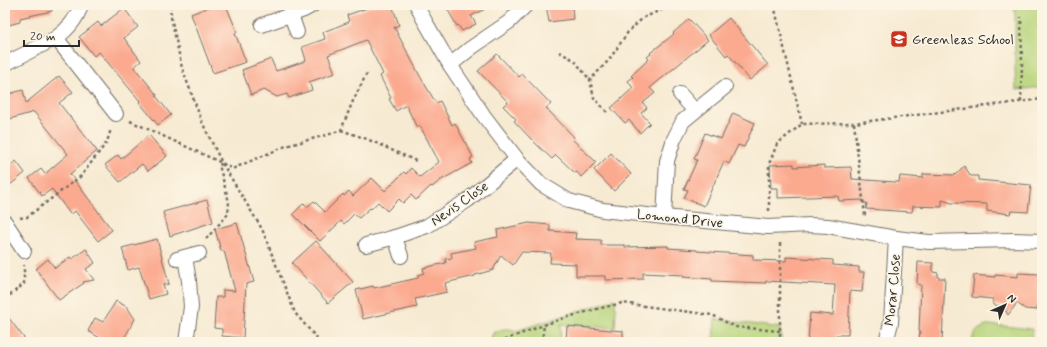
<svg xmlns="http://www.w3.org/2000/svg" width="1047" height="347" font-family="Mynerve,sans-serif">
<rect width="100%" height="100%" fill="#fcf5e5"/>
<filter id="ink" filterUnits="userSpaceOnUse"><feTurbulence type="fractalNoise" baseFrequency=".025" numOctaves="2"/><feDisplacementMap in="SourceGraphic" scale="8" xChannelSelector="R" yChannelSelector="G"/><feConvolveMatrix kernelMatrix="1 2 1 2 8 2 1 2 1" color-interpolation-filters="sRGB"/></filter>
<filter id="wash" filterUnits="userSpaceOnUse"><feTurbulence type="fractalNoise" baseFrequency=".012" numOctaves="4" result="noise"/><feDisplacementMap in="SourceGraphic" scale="16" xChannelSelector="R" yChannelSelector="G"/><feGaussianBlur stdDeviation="0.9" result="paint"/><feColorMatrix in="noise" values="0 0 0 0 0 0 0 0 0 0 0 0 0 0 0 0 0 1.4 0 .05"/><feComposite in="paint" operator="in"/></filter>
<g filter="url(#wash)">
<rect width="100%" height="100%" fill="#f7ead2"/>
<g fill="#b7d47a" stroke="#718052">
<path d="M1015,5h27v82l-26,3 -1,-23z"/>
<path d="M614,299l2,4 -1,1 1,4 -1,20 -54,-4 -1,18h-68l-1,-4 2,-5c8,-4 14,-6 23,-2l91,-29z"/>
<path d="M715,319l65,9 2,14h-69z"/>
<path d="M987,325l16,1 29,3 -1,13h-59c1,-11 6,-12 15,-17z"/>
</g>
<g id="blocks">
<g fill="#fbaa90">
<path d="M5,5h46l1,6 -32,7v4l-15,4z"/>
<path d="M214,5h12l11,27 -2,1 11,29 -33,11 -22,-59z"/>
<path d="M376,5h16l7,20 -5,2 27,51 15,25 4,-2 12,24 3,-2 18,34 -3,2 2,4 -31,17 -9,7 -1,-1 -15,14 -5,-5 -8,8 -4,-4 -12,12 -9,-9 -7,7 -1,-1 -11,10 -5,-4 -10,10 -3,-3 -21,20 -27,-27 11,-11 3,4 7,-6 11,11 18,-18 1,2 5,-5 4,5 19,-18 13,13 19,-19 2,2 5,-6 9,9 19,-15 -19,-36 -3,2 -11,-23 -10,6 -7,-12 2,-1 -11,-22 3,-2 -17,-34 -38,15 7,18 -26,9 3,8 -23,8 -2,-4 -10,3 -13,-7 -13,5 -9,-25 29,-11 5,12 29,-10 1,-1 -4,-13 23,-8 -2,-7 26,-10 -2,-7z"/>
<path d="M445,5h48l-22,11 5,8 -14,7 -4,-6 -1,1z"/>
<path d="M546,5h26l1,14 -24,3z"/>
<path d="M124,8l14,19 -14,11 17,23 -7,6 23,28 -1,1 15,19 -13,10 -19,-23 1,-1 -41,-49 -5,4 -15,-19 19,-15 3,4z"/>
<path d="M729,18l39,47 -18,15 -22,-26 -2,2 -17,-21z"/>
<path d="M689,19l19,21 -58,48 5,5 -12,10 4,5 -6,5 9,10 -10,10 -11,-13 -4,3 -14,-15 22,-20 -5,-7 5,-4 -2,-1 18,-17 -2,-2 4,-3 -1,-1 24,-19 -1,-1z"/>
<path d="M497,54l22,23 3,-3 29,30 -5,4 28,29 -2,2 24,23 -15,15 -4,-5 -2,1 -19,-18 -4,4 -20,-19 -18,-19 2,-2 -13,-13 5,-4 -30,-31z"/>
<path d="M59,76l14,16 -14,11 38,48 -27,23 42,56 -14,11 -23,-30 -5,3 -18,-25 -10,7 -13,-18 12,-9 4,5 23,-20 -34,-42 -28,8 1,-1 -2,-9v-15l18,-5 3,13z"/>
<path d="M733,113l22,10 -11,24 -6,-2 -9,19 -5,-3 -20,45 -20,-8 4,-8 -4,-1 13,-29 -3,-1 11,-26 16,6z"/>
<path d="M149,135l18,21 -19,15 -6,-7 -22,18 -15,-17 13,-10 3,4z"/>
<path d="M611,153l20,21 -17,17 -20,-21z"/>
<path d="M16,161l9,12 -20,16v-19z"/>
<path d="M794,164v3l30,-2v3l27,-1 1,12 43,3h4l1,-6 23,2v-4l32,1 9,-9 7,10h7v4l53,5 -3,27 -17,-1 -1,3 -23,-3v-7l-35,-1 -10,-3v7l-29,-1 -1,6 -46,-3 1,-6h-4v-3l-24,1 -1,-5 -60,2v-10h-7l-1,-23z"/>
<path d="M207,200l6,22 -43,14 -7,-24z"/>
<path d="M237,223l17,59 -8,2 -3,54 -21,-2v-7l-8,-1 2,-31h7v-7l12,1 -11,-40h-3l-6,-22z"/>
<path d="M529,223l21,2v6l26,2 -1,6 26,1v5h24v2l43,-1v2l29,2v1l56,4v5l33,1v-4l47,3v5l26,2v5h5l-2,20 -12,-1 -2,44h-12v7h-28l2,-29 23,2 2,-30 -69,-4v2l-54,-2v-2l-29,-2v-2l-40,-2v6l-38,1v-4h-29v-12l-26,-1 1,-10 -29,-1 -9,13 -12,-10 -8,15 -18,5v1l-30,7 2,9 -32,7 2,8 -54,12 -7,-29 17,-4 1,2 44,-10v-3l6,-2 -1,-5 23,-5 -1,-4 7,-1 -1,-5 25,-5 -2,-6 24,-5 -1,-7z"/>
<path d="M157,239l12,45 -6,1 3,9 -17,5 -10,-32 -11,3 -6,-22z"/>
<path d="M316,241l37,41 -25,21 -36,-40z"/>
<path d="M86,249l9,14 -9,6 8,11 -11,2 1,1 -25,17 -23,-31 12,-10 7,9 15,-11 2,2z"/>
<path d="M918,262l15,1v9l5,1v5h7l-3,64h-23l1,-11h-1l2,-46 -4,-1z"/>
<path d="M1018,273l21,1 -2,36 -12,-1 -8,-6 -9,12 -5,-9 -10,-1v-6l-21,-2 2,-22 21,2v-2l23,2z"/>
<path d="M116,301l11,6 8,12 -13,23h-15l-19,-11 7,-13 8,4z"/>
<path d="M5,313l22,29h-22z"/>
<path d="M567,326l56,5v11h-57z"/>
</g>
</g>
</g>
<g filter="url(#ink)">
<use href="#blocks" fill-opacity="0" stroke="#726e65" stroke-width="1"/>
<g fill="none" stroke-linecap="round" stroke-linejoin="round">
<defs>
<g id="street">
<path d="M81,5c-4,14 -14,25 -25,33l60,76"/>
<path d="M417,5l5,11 28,49 34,51 33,43 24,25 28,17 34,9 61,7 104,10 42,-2 18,1 68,12 33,4 84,-2 29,1"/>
<path d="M291,15l6,17"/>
<path d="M262,25l42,-15 9,-5"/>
<path d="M5,62h4l47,-24"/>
<path d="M450,65l21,-17 38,-26 17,-17"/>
<path d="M680,94l15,17"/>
<path d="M664,217l3,-56 7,-22 9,-18 42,-34"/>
<path d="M5,222l19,29"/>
<path d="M395,237l6,19"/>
<path d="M366,245l29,-8 32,-11 41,-26 49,-41"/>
<path d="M185,257l4,24 2,26 -5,35"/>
<path d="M177,259l22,-6"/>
<path d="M886,342l5,-19 5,-85"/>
</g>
</defs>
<use href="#street" stroke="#726e65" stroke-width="16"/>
<g stroke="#726e65" stroke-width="2.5" stroke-dasharray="3 3" stroke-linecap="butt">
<path d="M170,5l1,12 11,51 20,54 20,41 40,66 33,84 25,29"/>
<path d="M774,5l28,119"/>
<path d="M559,52l15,8 16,20"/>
<path d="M1021,102l1,-38 -1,-47"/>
<path d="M607,112l-13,-14 -4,-18 19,-20 19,-28 15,-14 29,-13"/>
<path d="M130,121l92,42 10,6 54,-23 44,-12 11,-4 12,-29 14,-28"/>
<path d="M854,123l11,93"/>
<path d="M341,130l26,9 49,22"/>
<path d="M769,211v-47l8,-20 25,-20 52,-1 188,-24"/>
<path d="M20,218l7,-1 54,-41 26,-34 4,-13"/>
<path d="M206,239l22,-25 1,-12 -10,-37 3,-1"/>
<path d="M5,299l19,-15v-19"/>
<path d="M499,342l45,-17 20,-7 33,-9 25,-6 90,12 24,12 44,4"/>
<path d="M542,342l2,-17"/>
<path d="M780,342v-100"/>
</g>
<use href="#street" stroke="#fff" stroke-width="14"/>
</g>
</g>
<defs>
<symbol id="school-square" viewBox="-11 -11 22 22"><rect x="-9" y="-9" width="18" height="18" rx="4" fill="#c8321e" stroke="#fcf5e5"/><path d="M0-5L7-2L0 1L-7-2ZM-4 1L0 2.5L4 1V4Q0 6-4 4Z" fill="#fff"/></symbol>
</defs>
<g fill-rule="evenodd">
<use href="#school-square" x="889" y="29" width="20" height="20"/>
</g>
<g text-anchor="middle" stroke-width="3.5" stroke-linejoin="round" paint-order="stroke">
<g font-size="14" fill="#2b2b2b" stroke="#fcf5e5" text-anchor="start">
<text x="912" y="44">Greenleas School</text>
</g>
<g font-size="14" fill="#2b2b2b" stroke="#fcf5e5">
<text transform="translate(459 203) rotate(-35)" y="5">Nevis Close</text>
<text transform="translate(680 218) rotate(6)" y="5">Lomond Drive</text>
<text transform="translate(892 290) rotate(-85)" y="5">Morar Close</text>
</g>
</g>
<rect width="1047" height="347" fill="none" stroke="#fcf5e5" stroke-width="20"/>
<g transform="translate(1005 305) rotate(45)" stroke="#fcf5e5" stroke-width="3" paint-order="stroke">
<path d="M0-3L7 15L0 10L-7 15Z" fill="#2b2b2b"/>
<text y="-6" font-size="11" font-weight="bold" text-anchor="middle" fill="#2b2b2b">N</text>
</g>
<path d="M24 40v6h55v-6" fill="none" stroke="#2b2b2b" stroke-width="2"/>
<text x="30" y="40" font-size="12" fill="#2b2b2b" stroke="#fcf5e5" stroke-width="3" paint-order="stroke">20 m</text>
</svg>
